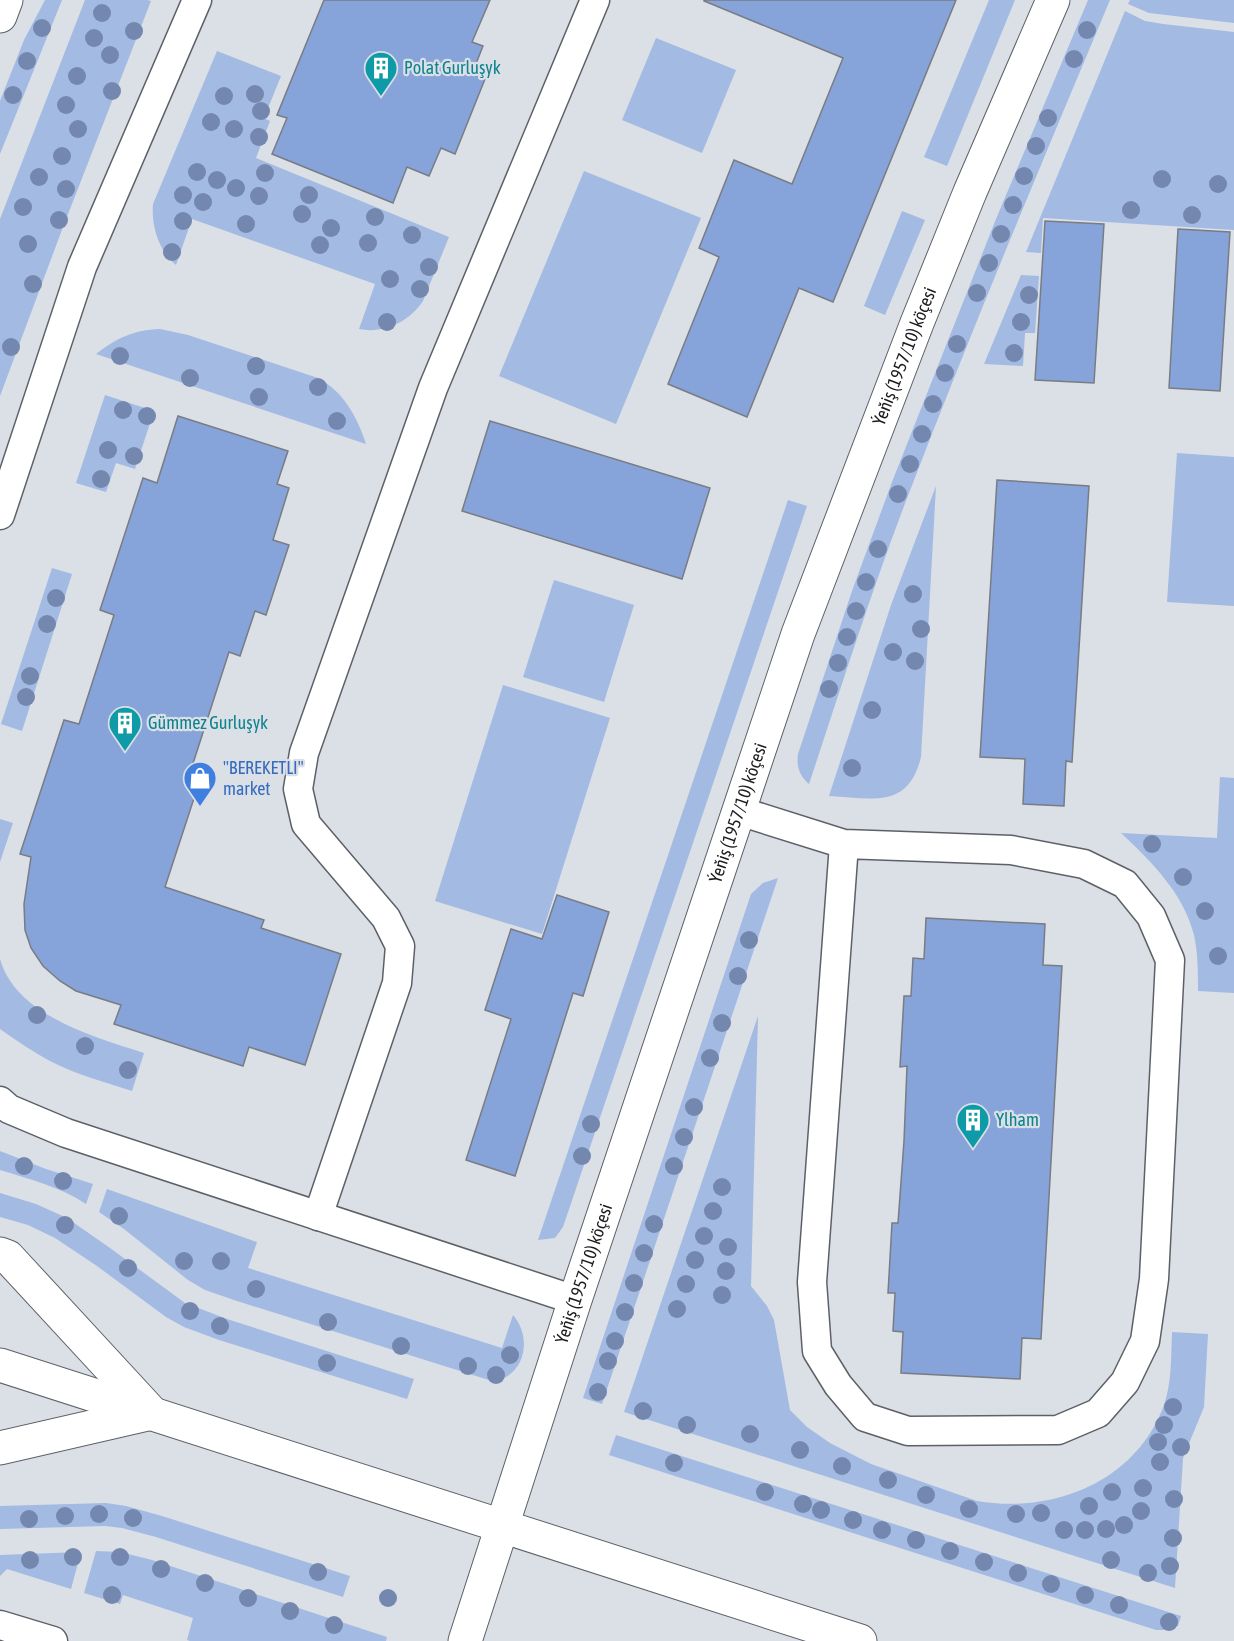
<svg xmlns="http://www.w3.org/2000/svg" width="1234" height="1641" font-family="'Asap Condensed',sans-serif">
<rect width="100%" height="100%" fill="#dbdfe6"/>
<g fill="#a3bae2">
<path d="M45,0h17l-62,154v-53l24,-61z"/>
<path d="M85,0h62l4,1 -88,226 -63,169v-177z"/>
<path d="M989,0h26l-68,166 -23,-9z"/>
<path d="M1088,0h22c-68,162 -136,324 -199,488 -38,97 -69,197 -102,296 -9,-8 -13,-17 -11,-30l54,-163 40,-109 104,-263z"/>
<path d="M1130,0h104v23l-85,-10 -21,-9z"/>
<path d="M1125,11l20,10 18,3 71,8v198l-191,-12 -2,35 -15,-1z"/>
<path d="M656,38l80,32 -34,83 -80,-33z"/>
<path d="M217,51l64,25 -17,42 6,3 -14,37 193,79 -26,64c-14,21 -39,33 -64,28l16,-45 -183,-65 -16,46c-17,-14 -25,-39 -23,-61z"/>
<path d="M584,171l117,47 -85,206 -117,-48z"/>
<path d="M902,211l23,9 -40,95 -21,-9z"/>
<path d="M1021,275l18,1 -4,57h-10l-2,33 -39,-2z"/>
<path d="M160,329l28,6 130,43c26,14 39,39 48,66l-270,-90c21,-16 37,-24 64,-25z"/>
<path d="M105,395l49,16 -19,58 -19,-6 -10,29 -30,-9z"/>
<path d="M1177,453l57,4v149l-67,-4z"/>
<path d="M936,486l-15,271c-13,53 -49,41 -92,39l62,-191z"/>
<path d="M788,500l19,6 -244,721 -8,11 -17,2z"/>
<path d="M52,568l20,6 -50,157 -21,-7z"/>
<path d="M554,580l80,25 -30,97 -81,-25z"/>
<path d="M503,685l107,33 -68,216 -107,-33z"/>
<path d="M1220,777l14,1v215l-36,-2c0,-19 0,-38 -4,-56 -10,-41 -43,-74 -73,-102l96,5z"/>
<path d="M0,819l13,4 -13,39z"/>
<path d="M778,878l-176,526 -19,-6 168,-504 12,-11z"/>
<path d="M0,959c16,57 95,78 144,94l-12,38c-27,-9 -55,-16 -80,-29 -19,-10 -35,-21 -52,-33z"/>
<path d="M758,1016l-7,270 16,20 7,14 16,90 17,17 23,16 41,21 106,37c76,13 159,-19 187,-96 8,-23 7,-49 8,-73l36,2 -4,73 -21,51 -8,130 -551,-176z"/>
<path d="M0,1151l46,18 47,15 -7,20c-25,-17 -57,-25 -86,-34z"/>
<path d="M107,1189l150,53 -9,26 254,80 11,-33c16,18 15,49 -7,62 -4,2 -10,3 -14,4l-255,-80 -32,-11 -17,-10 -64,-51 -25,-17z"/>
<path d="M0,1193l36,11 31,14 43,30 75,55 42,16 187,60 -7,20 -188,-59 -35,-13 -18,-10 -69,-51 -42,-28 -27,-13 -28,-8z"/>
<path d="M616,1435l565,181 -3,10 -15,4h-7l-547,-175z"/>
<path d="M106,1503l20,3 36,10 188,60 -7,21 -187,-60 -34,-9 -17,-2 -105,3v-23z"/>
<path d="M96,1551l24,1 32,8 235,77 -1,4h-196l-3,-1 6,-22 -70,-23 -3,9 -36,-11z"/>
<path d="M81,1552l-10,37 -64,-20 -7,7v-21z"/>
</g>
<g fill="#86a3da" stroke="#797c83" stroke-width="1.5">
<path d="M324,0h166l-18,42 11,4 -11,28 13,5 -30,75 -14,-6 -12,28 -22,-9 -14,36 -121,-49 15,-36 -10,-3z"/>
<path d="M704,0h252l-123,302 -34,-14 -52,129 -79,-33 51,-127 -20,-9 35,-88 58,24 51,-126 -139,-57z"/>
<path d="M1045,221l59,3 -10,159 -59,-3z"/>
<path d="M1178,229l52,3 -10,159 -51,-3z"/>
<path d="M178,416l110,35 -11,33 12,4 -16,52 16,5 -23,70 -11,-4 -15,45 -11,-4 -41,127 11,4 -34,104 99,33 -3,8 80,26 -36,111 -56,-18 -6,19 -129,-42 7,-19 -45,-14 -16,-10 -17,-15 -12,-18 -6,-18 -1,-26 7,-47 -11,-3 44,-134 15,4 35,-109 -14,-5 43,-132 14,5z"/>
<path d="M490,421l220,67 -28,91 -220,-68z"/>
<path d="M997,480l92,6 -17,276 -6,-1 -2,45 -41,-2 2,-45 -45,-2z"/>
<path d="M557,895l52,17 -26,84 -10,-3 -58,183 -49,-16 45,-141 -26,-9 26,-81 31,10z"/>
<path d="M926,918l119,6 -2,41 19,1 -21,373 -19,-1 -2,41 -119,-6 2,-41 -10,-1 2,-38h-7l4,-70h6l6,-82 3,-75 -7,1 4,-71h7l2,-38 11,1z"/>
</g>
<g fill="none" stroke-linecap="round" stroke-linejoin="round">
<defs>
<g id="service">
<path d="M0,515l82,-248 115,-267"/>
<path d="M739,811l105,33 -32,438 5,69 21,34 27,32 43,14 150,-1 40,-17 27,-31 20,-41 9,-62 16,-319 -19,-44 -26,-32 -41,-20 -73,-14 -167,-6"/>
<path d="M0,1101l9,8 57,24 509,167"/>
<path d="M318,1216l79,-233 3,-37 -14,-28 -80,-94 -8,-35 6,-36 129,-365 162,-388"/>
<path d="M0,1625l53,16"/>
</g>
<g id="minor">
<path d="M0,16l6,-16"/>
<path d="M0,1254l8,3 144,156 -152,35"/>
<path d="M0,1365l860,276"/>
<path id="s1" d="M465,1641l110,-341 223,-666 119,-311 53,-131 83,-192"/>
</g>
</defs>
<use href="#service" stroke="#5d6167" stroke-width="31"/>
<use href="#minor" stroke="#5d6167" stroke-width="35"/>
<use href="#service" stroke="#fff" stroke-width="28"/>
<use href="#minor" stroke="#fff" stroke-width="33"/>
</g>
<g fill="#7488af">
<circle cx="102" cy="13" r="9"/>
<circle cx="42" cy="28" r="9"/>
<circle cx="1087" cy="30" r="9"/>
<circle cx="134" cy="31" r="9"/>
<circle cx="94" cy="38" r="9"/>
<circle cx="110" cy="55" r="9"/>
<circle cx="1074" cy="59" r="9"/>
<circle cx="27" cy="61" r="9"/>
<circle cx="77" cy="76" r="9"/>
<circle cx="112" cy="91" r="9"/>
<circle cx="255" cy="94" r="9"/>
<circle cx="13" cy="95" r="9"/>
<circle cx="224" cy="96" r="9"/>
<circle cx="66" cy="105" r="9"/>
<circle cx="261" cy="111" r="9"/>
<circle cx="1048" cy="118" r="9"/>
<circle cx="211" cy="122" r="9"/>
<circle cx="78" cy="129" r="9"/>
<circle cx="234" cy="129" r="9"/>
<circle cx="259" cy="137" r="9"/>
<circle cx="1036" cy="146" r="9"/>
<circle cx="62" cy="156" r="9"/>
<circle cx="197" cy="172" r="9"/>
<circle cx="265" cy="173" r="9"/>
<circle cx="1024" cy="176" r="9"/>
<circle cx="39" cy="177" r="9"/>
<circle cx="1162" cy="179" r="9"/>
<circle cx="217" cy="180" r="9"/>
<circle cx="1218" cy="184" r="9"/>
<circle cx="236" cy="188" r="9"/>
<circle cx="66" cy="189" r="9"/>
<circle cx="183" cy="195" r="9"/>
<circle cx="309" cy="195" r="9"/>
<circle cx="259" cy="196" r="9"/>
<circle cx="203" cy="202" r="9"/>
<circle cx="1013" cy="205" r="9"/>
<circle cx="23" cy="207" r="9"/>
<circle cx="1131" cy="210" r="9"/>
<circle cx="302" cy="214" r="9"/>
<circle cx="1192" cy="215" r="9"/>
<circle cx="375" cy="217" r="9"/>
<circle cx="59" cy="220" r="9"/>
<circle cx="183" cy="221" r="9"/>
<circle cx="246" cy="224" r="9"/>
<circle cx="331" cy="228" r="9"/>
<circle cx="1001" cy="234" r="9"/>
<circle cx="412" cy="235" r="9"/>
<circle cx="368" cy="243" r="9"/>
<circle cx="28" cy="244" r="9"/>
<circle cx="320" cy="245" r="9"/>
<circle cx="172" cy="252" r="9"/>
<circle cx="989" cy="263" r="9"/>
<circle cx="429" cy="267" r="9"/>
<circle cx="390" cy="279" r="9"/>
<circle cx="33" cy="284" r="9"/>
<circle cx="420" cy="289" r="9"/>
<circle cx="977" cy="293" r="9"/>
<circle cx="1029" cy="295" r="9"/>
<circle cx="387" cy="322" r="9"/>
<circle cx="1021" cy="322" r="9"/>
<circle cx="957" cy="344" r="9"/>
<circle cx="11" cy="347" r="9"/>
<circle cx="1014" cy="353" r="9"/>
<circle cx="120" cy="356" r="9"/>
<circle cx="256" cy="366" r="9"/>
<circle cx="945" cy="373" r="9"/>
<circle cx="190" cy="378" r="9"/>
<circle cx="318" cy="387" r="9"/>
<circle cx="259" cy="397" r="9"/>
<circle cx="933" cy="404" r="9"/>
<circle cx="123" cy="410" r="9"/>
<circle cx="147" cy="416" r="9"/>
<circle cx="337" cy="421" r="9"/>
<circle cx="922" cy="434" r="9"/>
<circle cx="108" cy="450" r="9"/>
<circle cx="134" cy="456" r="9"/>
<circle cx="910" cy="464" r="9"/>
<circle cx="101" cy="479" r="9"/>
<circle cx="898" cy="494" r="9"/>
<circle cx="878" cy="549" r="9"/>
<circle cx="866" cy="582" r="9"/>
<circle cx="913" cy="594" r="9"/>
<circle cx="56" cy="598" r="9"/>
<circle cx="856" cy="611" r="9"/>
<circle cx="47" cy="624" r="9"/>
<circle cx="921" cy="629" r="9"/>
<circle cx="847" cy="637" r="9"/>
<circle cx="893" cy="652" r="9"/>
<circle cx="915" cy="661" r="9"/>
<circle cx="838" cy="663" r="9"/>
<circle cx="30" cy="676" r="9"/>
<circle cx="829" cy="689" r="9"/>
<circle cx="26" cy="697" r="9"/>
<circle cx="872" cy="710" r="9"/>
<circle cx="852" cy="768" r="9"/>
<circle cx="1152" cy="844" r="9"/>
<circle cx="1183" cy="877" r="9"/>
<circle cx="1205" cy="911" r="9"/>
<circle cx="749" cy="940" r="9"/>
<circle cx="1218" cy="956" r="9"/>
<circle cx="738" cy="976" r="9"/>
<circle cx="37" cy="1015" r="9"/>
<circle cx="722" cy="1023" r="9"/>
<circle cx="85" cy="1046" r="9"/>
<circle cx="710" cy="1058" r="9"/>
<circle cx="128" cy="1070" r="9"/>
<circle cx="694" cy="1107" r="9"/>
<circle cx="591" cy="1124" r="9"/>
<circle cx="684" cy="1137" r="9"/>
<circle cx="582" cy="1156" r="9"/>
<circle cx="24" cy="1166" r="9"/>
<circle cx="674" cy="1166" r="9"/>
<circle cx="63" cy="1181" r="9"/>
<circle cx="722" cy="1187" r="9"/>
<circle cx="713" cy="1211" r="9"/>
<circle cx="119" cy="1216" r="9"/>
<circle cx="654" cy="1224" r="9"/>
<circle cx="65" cy="1225" r="9"/>
<circle cx="704" cy="1236" r="9"/>
<circle cx="728" cy="1247" r="9"/>
<circle cx="644" cy="1253" r="9"/>
<circle cx="695" cy="1260" r="9"/>
<circle cx="184" cy="1261" r="9"/>
<circle cx="221" cy="1261" r="9"/>
<circle cx="128" cy="1268" r="9"/>
<circle cx="726" cy="1271" r="9"/>
<circle cx="634" cy="1283" r="9"/>
<circle cx="686" cy="1284" r="9"/>
<circle cx="256" cy="1289" r="9"/>
<circle cx="722" cy="1295" r="9"/>
<circle cx="677" cy="1309" r="9"/>
<circle cx="190" cy="1311" r="9"/>
<circle cx="625" cy="1312" r="9"/>
<circle cx="328" cy="1322" r="9"/>
<circle cx="220" cy="1326" r="9"/>
<circle cx="615" cy="1341" r="9"/>
<circle cx="401" cy="1346" r="9"/>
<circle cx="510" cy="1355" r="9"/>
<circle cx="608" cy="1361" r="9"/>
<circle cx="327" cy="1363" r="9"/>
<circle cx="468" cy="1366" r="9"/>
<circle cx="496" cy="1375" r="9"/>
<circle cx="598" cy="1392" r="9"/>
<circle cx="1173" cy="1407" r="9"/>
<circle cx="643" cy="1411" r="9"/>
<circle cx="687" cy="1425" r="9"/>
<circle cx="1164" cy="1425" r="9"/>
<circle cx="750" cy="1434" r="9"/>
<circle cx="1158" cy="1442" r="9"/>
<circle cx="1181" cy="1447" r="9"/>
<circle cx="800" cy="1450" r="9"/>
<circle cx="1160" cy="1462" r="9"/>
<circle cx="674" cy="1463" r="9"/>
<circle cx="842" cy="1466" r="9"/>
<circle cx="888" cy="1480" r="9"/>
<circle cx="1143" cy="1488" r="9"/>
<circle cx="765" cy="1492" r="9"/>
<circle cx="1112" cy="1492" r="9"/>
<circle cx="926" cy="1495" r="9"/>
<circle cx="1174" cy="1499" r="9"/>
<circle cx="803" cy="1504" r="9"/>
<circle cx="1089" cy="1506" r="9"/>
<circle cx="969" cy="1509" r="9"/>
<circle cx="821" cy="1510" r="9"/>
<circle cx="1141" cy="1511" r="9"/>
<circle cx="1041" cy="1513" r="9"/>
<circle cx="99" cy="1514" r="9"/>
<circle cx="1016" cy="1514" r="9"/>
<circle cx="65" cy="1516" r="9"/>
<circle cx="133" cy="1518" r="9"/>
<circle cx="29" cy="1519" r="9"/>
<circle cx="853" cy="1520" r="9"/>
<circle cx="1124" cy="1525" r="9"/>
<circle cx="1106" cy="1529" r="9"/>
<circle cx="882" cy="1530" r="9"/>
<circle cx="1064" cy="1530" r="9"/>
<circle cx="1085" cy="1530" r="9"/>
<circle cx="1173" cy="1538" r="9"/>
<circle cx="916" cy="1540" r="9"/>
<circle cx="950" cy="1551" r="9"/>
<circle cx="73" cy="1557" r="9"/>
<circle cx="120" cy="1557" r="9"/>
<circle cx="30" cy="1560" r="9"/>
<circle cx="1111" cy="1560" r="9"/>
<circle cx="984" cy="1562" r="9"/>
<circle cx="1170" cy="1566" r="9"/>
<circle cx="161" cy="1569" r="9"/>
<circle cx="318" cy="1572" r="9"/>
<circle cx="1018" cy="1573" r="9"/>
<circle cx="1148" cy="1573" r="9"/>
<circle cx="205" cy="1583" r="9"/>
<circle cx="1051" cy="1584" r="9"/>
<circle cx="112" cy="1595" r="9"/>
<circle cx="1085" cy="1595" r="9"/>
<circle cx="248" cy="1598" r="9"/>
<circle cx="388" cy="1598" r="9"/>
<circle cx="1119" cy="1605" r="9"/>
<circle cx="290" cy="1611" r="9"/>
<circle cx="1169" cy="1622" r="9"/>
<circle cx="334" cy="1625" r="9"/>
</g>
<defs>
<symbol id="building-pin" viewBox="-11 -11 22 30"><path d="M0 17L-7.5 6A9.5 9.5 0 1 1 7.5 6Z" fill="#0f9aa8" stroke="#dbdfe6"/><path d="M-4-6H4V6H1V3H-1V6H-4ZM-2.5-4.3h1.7v1.8h-1.7ZM.8-4.3h1.7v1.8H.8ZM-2.5-1h1.7V.8h-1.7ZM.8-1h1.7V.8H.8Z" fill="#fff"/></symbol>
<symbol id="shop-pin" viewBox="-11 -11 22 30"><path d="M0 17L-7.5 6A9.5 9.5 0 1 1 7.5 6Z" fill="#3f7fe0" stroke="#dbdfe6"/><path d="M-5-2.5h2.3a2.7 3.5 0 0 1 5.4 0H5L5.5 6h-11ZM-1.5-2.5h3a1.5 2.3 0 0 0-3 0Z" fill="#fff"/></symbol>
</defs>
<g fill-rule="evenodd">
<use href="#building-pin" x="362" y="49" width="38" height="52"/>
<use href="#building-pin" x="106" y="704" width="38" height="52"/>
<use href="#shop-pin" x="181" y="759" width="38" height="52"/>
<use href="#building-pin" x="954" y="1101" width="38" height="52"/>
</g>
<g text-anchor="middle" stroke-width="4.5" stroke-linejoin="round" paint-order="stroke">
<g font-size="18" fill="#0d838f" stroke="#dbdfe6" text-anchor="start">
<text x="404" y="74">Polat Gurluşyk</text>
<text x="148" y="729">Gümmez Gurluşyk</text>
<text x="996" y="1126">Ylham</text>
</g>
<g font-size="18" fill="#1a1c1e" stroke="#dbdfe6">
<text dy="6" stroke="none"><textPath href="#s1" startOffset="1358">Ýeňiş (1957/10) köçesi</textPath></text>
<text dy="6" stroke="none"><textPath href="#s1" startOffset="872">Ýeňiş (1957/10) köçesi</textPath></text>
<text dy="6" stroke="none"><textPath href="#s1" startOffset="386">Ýeňiş (1957/10) köçesi</textPath></text>
</g>
<g font-size="18" fill="#366cbe" stroke="#dbdfe6" text-anchor="start">
<text x="223" y="774">"BEREKETLI"<tspan x="223" dy="21">market</tspan></text>
</g>
</g>
</svg>
